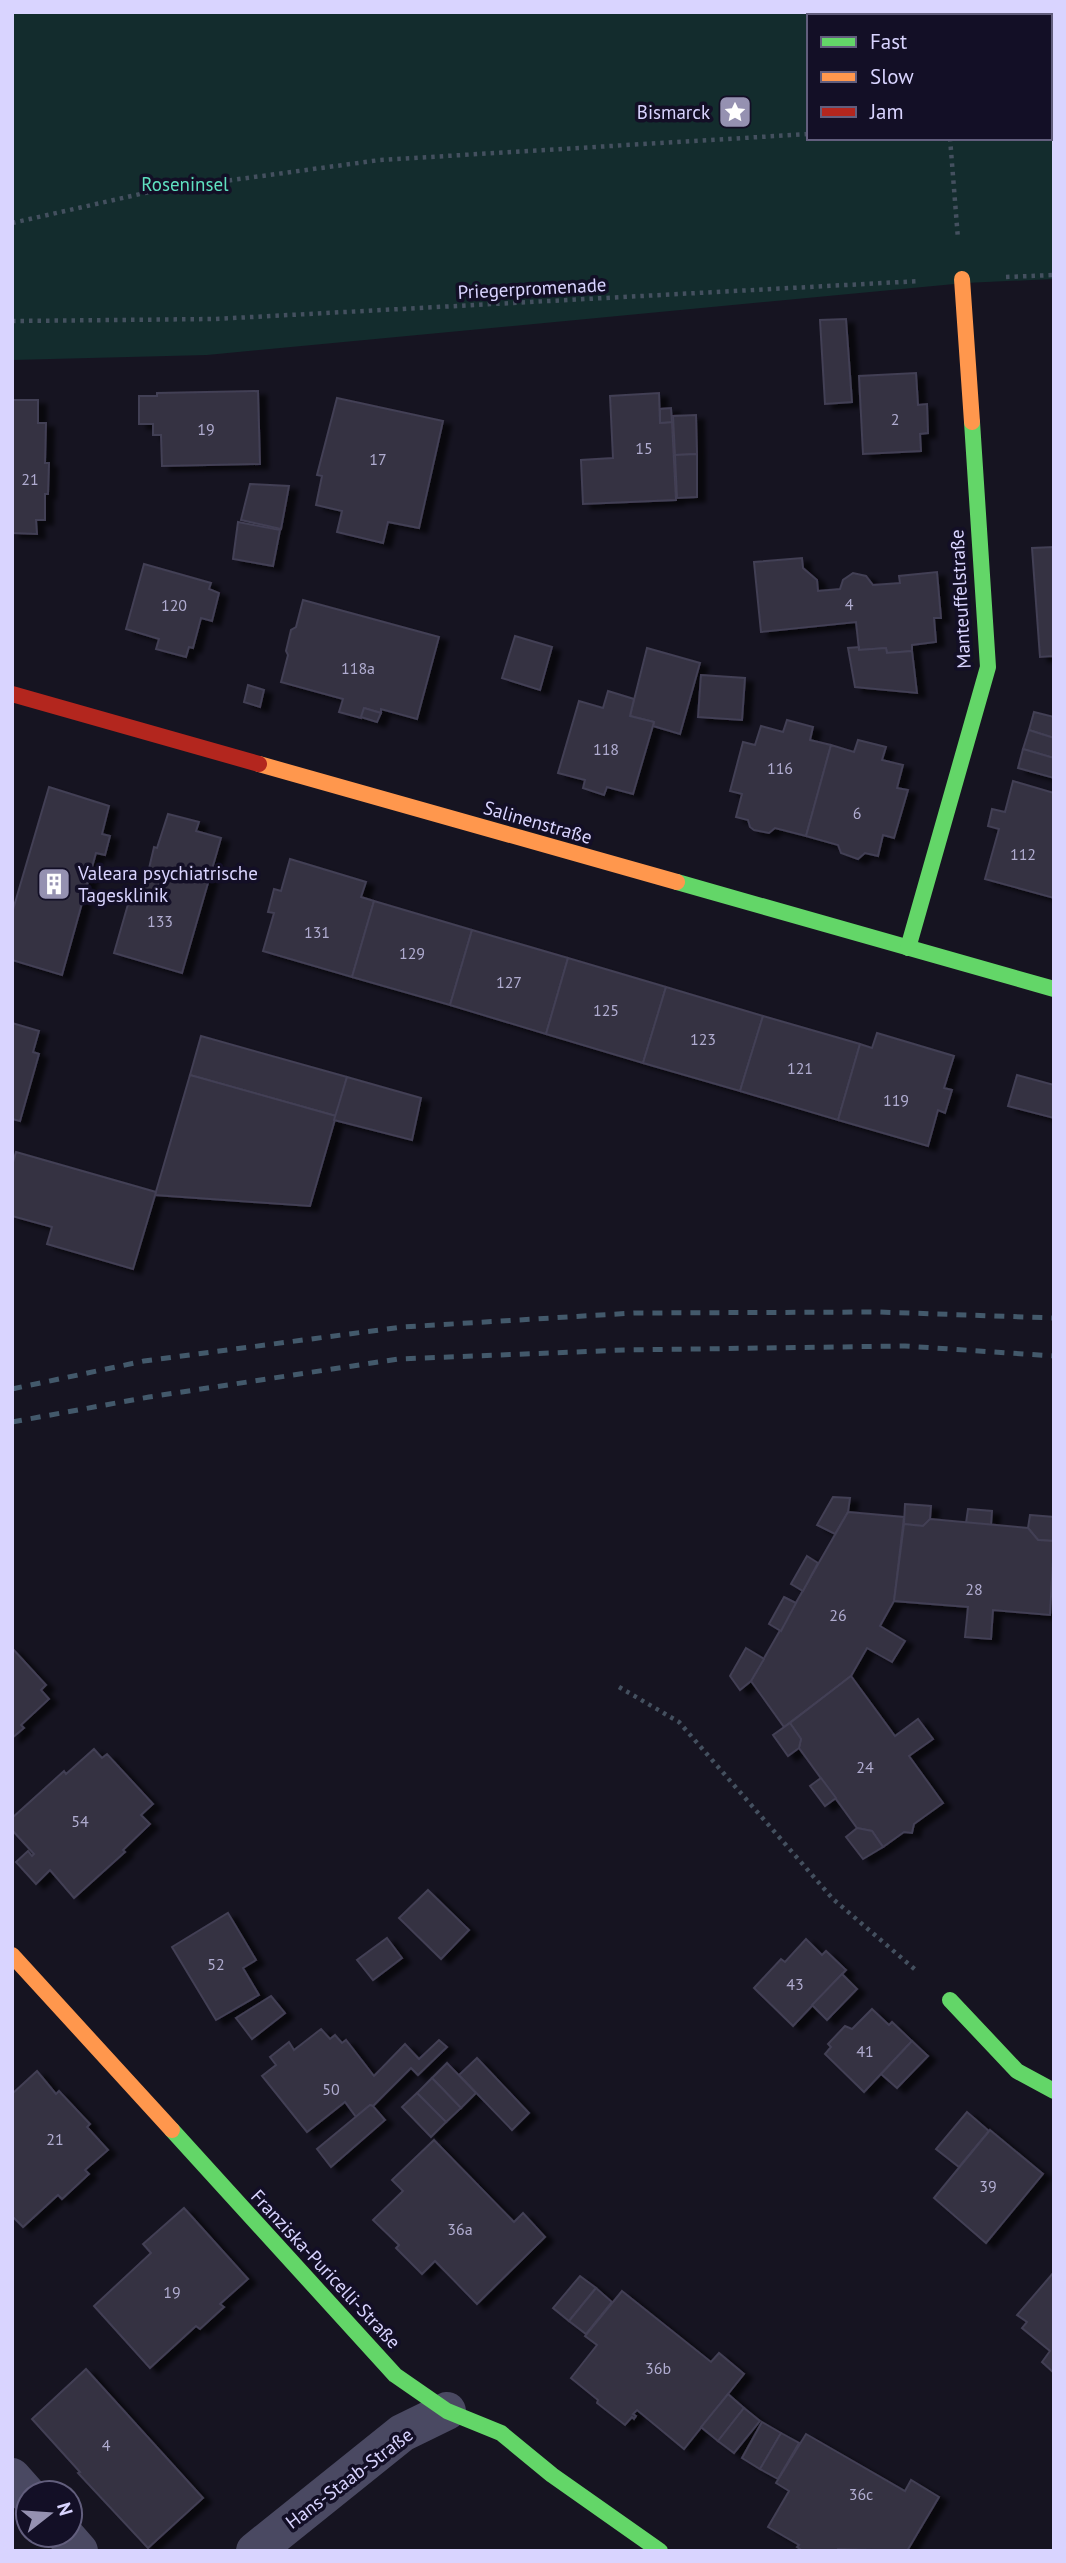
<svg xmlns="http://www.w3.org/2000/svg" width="1066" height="2563" font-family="'PT Sans',sans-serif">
<defs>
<filter id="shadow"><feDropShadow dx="8" dy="4.5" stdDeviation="2" flood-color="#0009"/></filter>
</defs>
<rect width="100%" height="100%" fill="#161421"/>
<path fill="#132c2d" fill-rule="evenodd" d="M12,12h1042v267l-89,4 -758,72 -195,5zM809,16h241v122h-241z"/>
<g fill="#343243" stroke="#433f54" stroke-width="2" filter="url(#shadow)">
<path d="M846,319l6,83 -27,2 -5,-84z"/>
<path d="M916,373l2,32 9,-1 1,29 -8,1 1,17 -58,3 -4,-78z"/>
<path d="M258,391l2,73 -98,2 -1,-31h-8v-11h-14v-28h18v-3z"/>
<path d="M659,393l1,30 12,-1 4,78 -93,4 -2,-44 32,-2 -3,-62z"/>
<path d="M337,398l106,23 -24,107 -31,-6 -5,21 -46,-11 5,-21 -26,-6 6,-29 -5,-1z"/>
<path d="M12,400h26v23h8l-1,40h4l-1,31h-3v26h-9l1,14 -25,-1z"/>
<path d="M671,408l1,14 -12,1v-14z"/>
<path d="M696,415l1,39 -22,1 -2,-39z"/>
<path d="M697,454v43l-20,1 -2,-43z"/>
<path d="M250,484l39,2 -8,43 -40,-9z"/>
<path d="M238,522l42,8 -7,36 -40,-7z"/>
<path d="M1054,547v119l-1,-10 -13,1 -8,-109z"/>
<path d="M802,558l1,10 14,12 1,11 22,-2 3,-9 10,-7 13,3 7,9 27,-2 -1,-7 38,-4 4,46h-7l2,24 -24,3v6l-25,2 -1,-5 -27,2 -3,-28 -95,10 -7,-70z"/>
<path d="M144,564l67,19 -2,6 10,4 -7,28 -11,-3 -8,30 -4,-1 -3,10 -30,-8 3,-10 -33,-10z"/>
<path d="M303,600l136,37 -22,82 -36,-10v4l-17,-5 -3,10 -22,-6 4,-13 -62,-17 7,-27 -2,-4 5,-21 5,-3z"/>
<path d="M515,636l37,11 -12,43 -38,-12z"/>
<path d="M859,647v3l27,-2 1,5 25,-2 5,42 -62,-6 -7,-39z"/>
<path d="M647,648l53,15 -20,71 -27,-8 1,-4 -24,-6z"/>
<path d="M701,675l44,3 -3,42 -44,-3z"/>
<path d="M248,685l16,5 -4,17 -16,-5z"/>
<path d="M608,691l26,8 -4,17 24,6 -21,72 -26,-7 -3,8 -21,-7 2,-8 -27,-7 21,-72 24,7z"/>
<path d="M364,708l17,5 -4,9 -16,-5z"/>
<path d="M1034,712l20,5v21l-25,-8z"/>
<path d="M787,720l26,7 -3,13 21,5 -25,91 -31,-8 -6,5 -15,-3 -4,-3 -2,-7 -12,-3 6,-23 -12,-3 13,-49 12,3 6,-19 22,6z"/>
<path d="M1029,730l25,8v20l-31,-9z"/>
<path d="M858,740l28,7 -4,13 21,5 -6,23 11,2 -14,48 -11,-3 -5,21 -13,-3 -7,6 -17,-6 -3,-8 -32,-9 25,-91 23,7z"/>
<path d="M1023,749l31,9v20l-36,-10z"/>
<path d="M1013,781l41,12v105l-69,-19 14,-50 -11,-3 4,-17 13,3z"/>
<path d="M49,787l60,19 -7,28 8,2 -5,19 -9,-2 -34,122 -50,-15v-47z"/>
<path d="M168,814l31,8 -3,9 25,7 -39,135 -68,-20 19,-66 11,3 10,-43 3,1z"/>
<path d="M290,859l76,23 -5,15 13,4 -22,76 -89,-26 11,-38 -6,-1 6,-23 7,2z"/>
<path d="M374,901l98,29 -22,75 -98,-28z"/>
<path d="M472,930l96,28 -22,76 -96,-29z"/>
<path d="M568,958l98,29 -23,76 -97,-29z"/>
<path d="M666,987l97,29 -23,75 -97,-28z"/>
<path d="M763,1016l97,28 -22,76 -98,-29z"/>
<path d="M12,1023l27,8 -6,21 6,2 -19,67 -8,-2z"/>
<path d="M877,1033l77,23 -10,32 8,2 -7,23 -7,-3 -10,36 -90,-26 22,-76 12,4z"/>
<path d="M201,1036l146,41 -11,39 -146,-41z"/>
<path d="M190,1075l146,41 -26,90 -155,-11z"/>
<path d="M1017,1075l37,10v33l-46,-12z"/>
<path d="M347,1077l74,21 -9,42 -78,-20z"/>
<path d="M16,1152l140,40 -23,77 -86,-25 5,-17 -40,-11v-50z"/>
<path d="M833,1497l17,1 -2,14 -13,22 -18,-9z"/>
<path d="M905,1504l26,2 -1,13 -7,7 -19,-2z"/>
<path d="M968,1509l24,2 -1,14 -25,-2z"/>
<path d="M848,1512l56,5 -10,84 -14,25 25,15 -13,21 -25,-14 -16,28 -67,51 -33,-46z"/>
<path d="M1030,1515l24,2v24l-16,-1 -10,-12z"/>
<path d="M930,1519l98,9 10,12 16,1 -4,74 -57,-5 -2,29 -26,-2 3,-30 -74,-6 10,-77 19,2z"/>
<path d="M807,1556l11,7 -15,28 -12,-7z"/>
<path d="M784,1597l12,6 -15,28 -12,-7z"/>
<path d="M12,1648l34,37 -5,5 8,9 -28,26 3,3 -12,10z"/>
<path d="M746,1648l18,11 -13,22 -11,9 -10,-14z"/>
<path d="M851,1676l44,60 23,-17 15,20 -24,17 34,47 -29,21 -2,9 -8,-1 -21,15 -11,-16 -15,-3 -58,-80 2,-9 -11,-16z"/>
<path d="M790,1723l11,16 -2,9 -11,8 -15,-21z"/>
<path d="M94,1749l8,9 5,-4 46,50 -12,11 9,9 -27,26 2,2 -51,46 -24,-28 -14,14 -20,-22 12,-11 4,5 2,-2 -22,-24v-12l52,-47 2,3z"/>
<path d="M821,1778l15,20 -11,8 -15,-20z"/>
<path d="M857,1828l15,3 11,16 -20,12 -17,-22z"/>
<path d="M428,1890l41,40 -28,29 -42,-41z"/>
<path d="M228,1913l28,47 -13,8 16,27 -43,25 -44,-73z"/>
<path d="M387,1938l15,20 -29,22 -16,-20z"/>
<path d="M806,1939l16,16 4,-4 20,19 -53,56 -39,-38 27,-29 4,3z"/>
<path d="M842,1974l15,15 -30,31 -15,-15z"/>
<path d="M271,1996l14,17 -33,26 -16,-21z"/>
<path d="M872,2009l17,16 3,-3 20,19 -48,51 -39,-38 6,-7 -3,-3 17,-18 7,3z"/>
<path d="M321,2029l9,10 5,-4 7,8 4,-3 28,36 31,-32 14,15 20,-19 8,7 -29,28 -7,-7 -38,38 -3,-1 -14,12 -11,-15 -38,30 -45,-56 14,-11 -6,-8 19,-15 5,8z"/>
<path d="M912,2041l16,15 -31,32 -16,-14z"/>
<path d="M477,2058l52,55 -17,17 -53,-55z"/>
<path d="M447,2063l29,30 -15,15 -29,-30z"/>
<path d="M37,2071l19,23 3,-3 31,33 -3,3 21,23 -23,20 4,4 -27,25 -4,-4 -35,32 -11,-11v-122z"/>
<path d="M432,2078l29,30 -15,14 -29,-29z"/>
<path d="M417,2093l29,29 -15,15 -29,-30z"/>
<path d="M370,2105l3,1 12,14 -54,47 -14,-18z"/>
<path d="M967,2112l22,19 -30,36 -23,-18z"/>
<path d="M990,2130l53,44 -57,69 -52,-45z"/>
<path d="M434,2140l80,82 9,-9 22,24 -68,67 -42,-43 -13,13 -26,-26 3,-3 -26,-25 30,-29 -11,-11z"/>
<path d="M184,2208l64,71 -28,25 4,3 -24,22 -4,-3 -46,42 -56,-62 57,-53 -8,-9z"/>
<path d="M1054,2272v101l-12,-11 8,-11 -28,-23 5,-6 -10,-7z"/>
<path d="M580,2276l16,12 -27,33 -16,-13z"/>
<path d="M596,2288l16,14 -26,32 -17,-13z"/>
<path d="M622,2291l89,71 8,-9 25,21 -60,75 -47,-39 -4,4 3,2 -2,3 -2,-2 -7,8 -28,-22 1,-3 -27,-22 26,-33 -12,-9z"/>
<path d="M86,2369l117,129 -55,50 -70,-75 2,-1 -48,-53z"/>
<path d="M728,2394l16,14 -26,33 -17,-14z"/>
<path d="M744,2408l16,13 -26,32 -16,-12z"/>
<path d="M762,2422l19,11 -21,36 -18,-11z"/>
<path d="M781,2433l18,10 -21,36 -18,-10z"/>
<path d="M806,2434l99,57 6,-11 28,17 -32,54 -69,-2 -1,2h-34l-6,-4 2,-2 -31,-18 21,-36 -13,-8z"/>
</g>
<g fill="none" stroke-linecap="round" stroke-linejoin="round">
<g stroke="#44505f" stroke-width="4.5" stroke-dasharray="3.5 5" stroke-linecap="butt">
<path d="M997,12v4"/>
<path d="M1050,62h4"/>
<path d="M950,138l8,101"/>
<path d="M12,223l146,-33 222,-30 429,-26"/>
<path d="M1006,277l48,-2"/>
<path d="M12,321l203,-2 705,-38"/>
<path d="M619,1687l60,35 154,177 85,73"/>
</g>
<g stroke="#4a4962" stroke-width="38">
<path d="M12,2477l16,18"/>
<path d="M65,2535l14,16"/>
<path d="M255,2551l147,-118 45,-22"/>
</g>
<g stroke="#63d668" stroke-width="16">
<path d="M677,882l377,107"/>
<path d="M908,948l80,-281 -16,-245"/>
<path d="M950,2000l67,71 37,20"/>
<path d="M172,2130l223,245 52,36 54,22 51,42 108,76"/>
</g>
<g stroke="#ff974d" stroke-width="16">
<path d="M962,279l10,143"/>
<path d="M259,764l418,118"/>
<path d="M12,1955l160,175"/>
</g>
<path stroke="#b3261e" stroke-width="16" d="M12,694l247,70"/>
<g stroke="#43596b" stroke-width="5" stroke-dasharray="10 9" stroke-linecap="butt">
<path d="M12,1389l132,-28 258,-34 232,-14 245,-1 175,6"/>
<path d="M12,1422l137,-25 249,-38 226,-9 281,-4 149,10"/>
</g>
</g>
<defs>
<symbol id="sight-square" viewBox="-11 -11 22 22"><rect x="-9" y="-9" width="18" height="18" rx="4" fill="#9591b1" stroke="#130f26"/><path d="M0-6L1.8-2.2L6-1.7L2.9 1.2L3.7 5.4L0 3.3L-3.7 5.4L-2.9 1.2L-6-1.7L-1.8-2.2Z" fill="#fff"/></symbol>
<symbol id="building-square" viewBox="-11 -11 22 22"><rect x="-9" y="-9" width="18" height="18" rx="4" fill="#9591b1" stroke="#130f26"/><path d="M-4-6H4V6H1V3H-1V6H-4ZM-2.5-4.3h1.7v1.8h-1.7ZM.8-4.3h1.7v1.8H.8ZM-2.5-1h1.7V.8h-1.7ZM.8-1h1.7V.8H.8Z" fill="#fff"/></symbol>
</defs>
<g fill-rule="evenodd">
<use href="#sight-square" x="716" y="93" width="38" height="38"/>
<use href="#building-square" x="35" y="865" width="38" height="38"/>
</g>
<g text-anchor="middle" stroke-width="7" stroke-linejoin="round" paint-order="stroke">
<g font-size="16" fill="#b0acd0">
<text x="895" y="425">2</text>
<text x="206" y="435">19</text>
<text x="644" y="454">15</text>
<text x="378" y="465">17</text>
<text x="30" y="485">21</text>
<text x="849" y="610">4</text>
<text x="174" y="611">120</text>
<text x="358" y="674">118a</text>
<text x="606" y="755">118</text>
<text x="780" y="774">116</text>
<text x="857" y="819">6</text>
<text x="1023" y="860">112</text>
<text x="160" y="927">133</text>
<text x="317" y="938">131</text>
<text x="412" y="959">129</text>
<text x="509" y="988">127</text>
<text x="606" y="1016">125</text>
<text x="703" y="1045">123</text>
<text x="800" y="1074">121</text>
<text x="896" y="1106">119</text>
<text x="974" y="1595">28</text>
<text x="838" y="1621">26</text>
<text x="865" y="1773">24</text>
<text x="80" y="1827">54</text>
<text x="216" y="1970">52</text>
<text x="795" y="1990">43</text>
<text x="865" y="2057">41</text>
<text x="331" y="2095">50</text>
<text x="55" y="2145">21</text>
<text x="988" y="2192">39</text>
<text x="460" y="2235">36a</text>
<text x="172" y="2298">19</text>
<text x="658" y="2374">36b</text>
<text x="106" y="2451">4</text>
<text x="861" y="2500">36c</text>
</g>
<g font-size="19" fill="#d9d4ff" stroke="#130f26" text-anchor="end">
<text x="710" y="119">Bismarck</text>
<text x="78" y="880" text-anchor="start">Valeara psychiatrische<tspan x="78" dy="22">Tagesklinik</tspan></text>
</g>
<g font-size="19" fill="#5fe0c0" stroke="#130f26">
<text x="185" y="191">Roseninsel</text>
</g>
<g font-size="19" fill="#d9d4ff" stroke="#130f26">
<text transform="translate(532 288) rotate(-3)" y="7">Priegerpromenade</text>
<text transform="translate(960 599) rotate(-93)" y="7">Manteuffelstraße</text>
<text transform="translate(538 822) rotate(16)" y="7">Salinenstraße</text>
<text transform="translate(326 2269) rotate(47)" y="7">Franziska-Puricelli-Straße</text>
<text transform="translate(349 2478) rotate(-37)" y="7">Hans-Staab-Straße</text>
</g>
</g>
<rect width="1066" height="2563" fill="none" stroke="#d9d4ff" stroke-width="28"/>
<rect x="807" y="14" width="245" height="126" fill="#130f26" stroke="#625e7d" stroke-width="2"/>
<rect x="821" y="37" width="35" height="10" fill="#63d668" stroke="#625e7d" stroke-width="2"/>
<text x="870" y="49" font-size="21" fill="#d9d4ff">Fast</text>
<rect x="821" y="72" width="35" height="10" fill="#ff974d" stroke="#625e7d" stroke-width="2"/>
<text x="870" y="84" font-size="21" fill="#d9d4ff">Slow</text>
<rect x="821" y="107" width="35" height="10" fill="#b3261e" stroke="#625e7d" stroke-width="2"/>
<text x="870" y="119" font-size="21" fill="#d9d4ff">Jam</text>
<g transform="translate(49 2514) rotate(73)"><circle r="33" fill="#130f26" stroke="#625e7d" stroke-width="2"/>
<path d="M0-5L12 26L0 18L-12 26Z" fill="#9591b1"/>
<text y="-10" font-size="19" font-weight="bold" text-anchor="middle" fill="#d9d4ff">N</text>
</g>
</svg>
